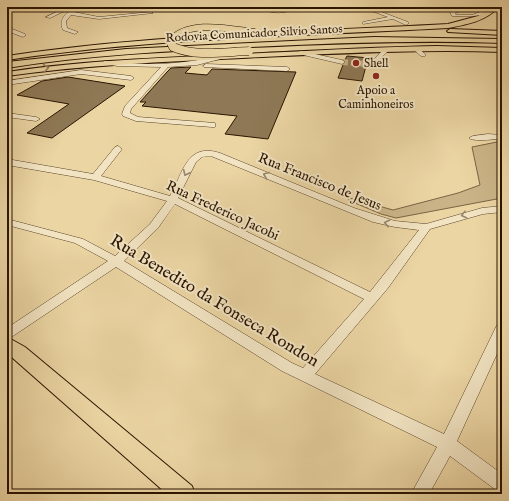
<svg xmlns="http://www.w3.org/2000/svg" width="509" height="501" font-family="'IM FELL English',serif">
<rect width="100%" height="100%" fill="#ebd5a3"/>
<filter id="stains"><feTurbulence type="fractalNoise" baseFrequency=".005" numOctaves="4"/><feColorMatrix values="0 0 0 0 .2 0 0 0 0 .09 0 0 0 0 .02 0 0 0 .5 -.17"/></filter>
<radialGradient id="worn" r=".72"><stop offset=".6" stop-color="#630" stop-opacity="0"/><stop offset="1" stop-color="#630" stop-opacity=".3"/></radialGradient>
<path fill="#cab487" stroke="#7a6444" d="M502,141v57l-106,20 -15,-4 -33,-14 2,-2 43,12 65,-17 22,-8 -8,-38z"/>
<g fill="#8e7855" stroke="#291401">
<path d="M347,56l22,2 -5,5 2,3 -4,15 -24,-3 5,-13 3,-3 -1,-2z"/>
<path d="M191,67l-6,6 22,2 5,-6 84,3 -28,67 -43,-5 12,-18 -95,-10 4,-4h-6l27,-30 4,-4z"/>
<path d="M68,77l57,9 -73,52 -25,-5 42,-29 -52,-9 25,-14z"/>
</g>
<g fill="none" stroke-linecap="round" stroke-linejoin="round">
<path stroke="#c4ae83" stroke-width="6" stroke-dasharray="6 3" stroke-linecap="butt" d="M342,62l26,2"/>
<defs>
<g id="minor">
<path d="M7,7h24l-2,1h-22z"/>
<path d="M67,7h6l-23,11 -4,-1z"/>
<path d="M77,7h5l-8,5 25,5 52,-5 2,1 -54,6 -28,-4 -5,6 1,7 11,4 -3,2 -12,-4c-5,-12 4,-18 14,-23z"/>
<path d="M262,7l13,2 23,-2c-9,6 -28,9 -36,0z"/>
<path d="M465,7h7l-17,6 1,2h16l21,-8 4,1c-16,10 -28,8 -45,8l-2,-4z"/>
<path d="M371,8l37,14 1,1 -3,2 -13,-6 -30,5v-2l25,-5 -19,-7z"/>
<path d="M7,27l18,7 1,1 -3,2 -16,-6z"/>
<path d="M413,47h4l8,7v2h-4l-8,-7z"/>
<path d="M385,48l5,1 -14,14 -10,2v-2l6,-2z"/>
<path d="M301,51l41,9 3,2 -3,2 -43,-10 -1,-1z"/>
<path d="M222,55l2,1v2l-27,7 -29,2 -37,42 -1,4 8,4 77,6v4h-3l-76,-6 -13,-5 -1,-2 3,-8 36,-39 -44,-1 -15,-3 3,-2c39,5 79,4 117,-6z"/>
<path d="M206,64l81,3 3,2 -3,2 -83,-4 -1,-1z"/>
<path d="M81,70l50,6 3,2 -3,2 -50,-6 -74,11v-4z"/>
<path d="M7,113l29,4 4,2 -4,2 -29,-4z"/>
<path d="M488,134l14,1v4c-8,0 -29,3 -33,-1l4,-2z"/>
<path d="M118,146l4,3 -21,27 69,20c13,-22 16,-54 50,-43l134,55 41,13 31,3 56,-16 20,-2v6l-19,2 -53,15 -42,59 -73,86 129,60 51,-105 2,-4 5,-1v19l-45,98 45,33v19l-6,-3 -46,-34 -21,38h-18l26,-47 -155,-76 -166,-104 -109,73v-12l101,-67 -33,-18 -68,-18v-6l76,20 32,17 35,-32 17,-23 -73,-21 -87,-15v-6l86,15 22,-27zM211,156l162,66 22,5 24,3 -49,62 -192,-94 18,-36 6,-5zM175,204l189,95 -61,69 -11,-5 -168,-102 34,-33z"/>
</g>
<g id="major">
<path d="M492,7h6c-11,14 -33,18 -50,21 -147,8 -295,10 -441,32v-4c146,-22 294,-24 441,-32l30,-8z"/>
<path d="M450,29l52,2v4l-54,-3 -1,-1z"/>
<path d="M437,46l65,2v4c-87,-3 -173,2 -260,6 -79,4 -157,7 -235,18v-4c78,-12 157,-14 236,-18 65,-3 129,-7 194,-8z"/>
<path d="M7,337l18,10 167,139 3,8h-28l-160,-141z"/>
</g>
<path id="highway" d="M374,37l128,2v4c-84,-3 -167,0 -251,4 -82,4 -163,8 -244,21v-6l119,-13z"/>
</defs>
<use href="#minor" stroke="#5a442a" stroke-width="1"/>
<use href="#major" stroke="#291401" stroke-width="2"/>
<use href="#highway" stroke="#291401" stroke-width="2"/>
<use href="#minor" fill="#f2e4c3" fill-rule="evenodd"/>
<use href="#major" fill="#ebd5a3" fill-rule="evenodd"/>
<use href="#highway" fill="#ebd5a3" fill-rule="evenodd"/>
<defs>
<path id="major-bridge-far1" d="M172,44l-2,-3c18,-22 60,-12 85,-9"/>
<path id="major-bridge" d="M171,43l2,4c23,10 51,5 76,4"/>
</defs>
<use href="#major-bridge-far1" stroke="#291401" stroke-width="7" stroke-linecap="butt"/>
<use href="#major-bridge" stroke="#291401" stroke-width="9" stroke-linecap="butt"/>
<use href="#major-bridge-far1" stroke="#ebd5a3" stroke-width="6"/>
<use href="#major-bridge" stroke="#ebd5a3" stroke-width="8"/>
</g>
<defs><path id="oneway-chevron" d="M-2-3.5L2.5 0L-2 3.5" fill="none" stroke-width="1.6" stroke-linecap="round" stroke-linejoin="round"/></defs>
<use stroke="#947e5a" href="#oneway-chevron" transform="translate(46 68) rotate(-7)"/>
<g stroke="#98866c">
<use href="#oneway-chevron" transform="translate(186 173) rotate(115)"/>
<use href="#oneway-chevron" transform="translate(266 175) rotate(-158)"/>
<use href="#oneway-chevron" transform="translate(464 215) rotate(166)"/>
<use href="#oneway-chevron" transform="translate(387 223) rotate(-167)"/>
</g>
<g fill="#8f2418" stroke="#f2e4c3" stroke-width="1.5">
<circle cx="356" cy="63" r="4"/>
<circle cx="376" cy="76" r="4"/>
</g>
<g text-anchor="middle" stroke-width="4" stroke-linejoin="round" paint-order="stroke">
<g font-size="12" fill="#291401" stroke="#f2e4c3">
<text transform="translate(254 33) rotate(-3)" y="4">Rodovia Comunicador Silvio Santos</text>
</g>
<g font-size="12" fill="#291401" stroke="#f2e4c3" text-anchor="start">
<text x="364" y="67">Shell</text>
<text x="376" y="94" text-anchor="middle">Apoio a<tspan x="376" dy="14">Caminhoneiros</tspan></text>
</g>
<g font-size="14" fill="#291401" stroke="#f2e4c3">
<text transform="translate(320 181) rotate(22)" y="5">Rua Francisco de Jesus</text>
<text transform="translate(223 210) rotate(25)" y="5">Rua Frederico Jacobi</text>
</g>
<g font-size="17" fill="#291401" stroke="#f2e4c3">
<text transform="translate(215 300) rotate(31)" y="6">Rua Benedito da Fonseca Rondon</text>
</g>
</g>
<rect width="509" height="501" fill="none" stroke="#ebd5a3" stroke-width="24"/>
<rect x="8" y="8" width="493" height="485" fill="none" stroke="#291401" stroke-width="2"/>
<rect x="12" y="12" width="485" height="477" fill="none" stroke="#291401"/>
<rect width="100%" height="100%" filter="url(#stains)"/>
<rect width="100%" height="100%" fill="url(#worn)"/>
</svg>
